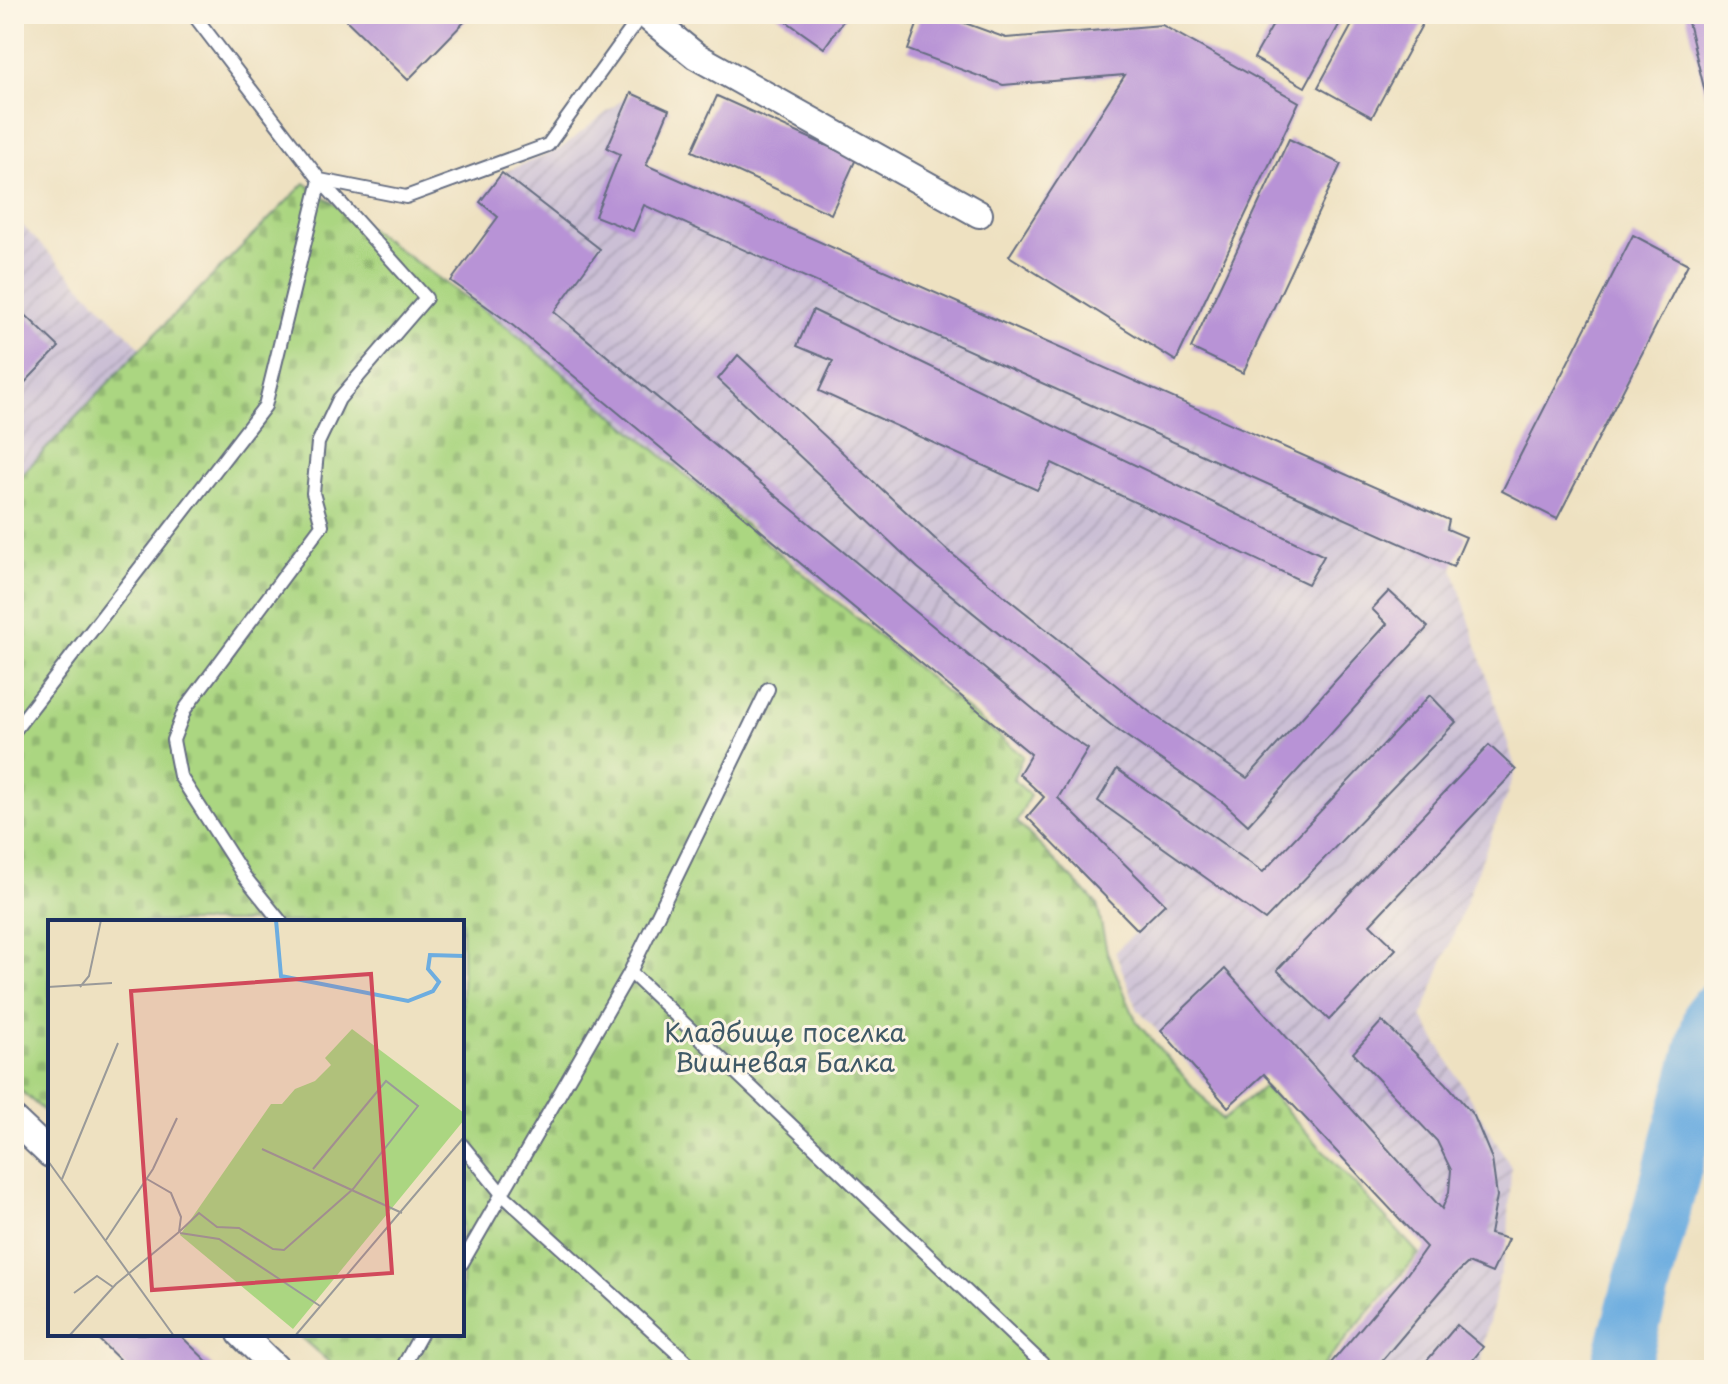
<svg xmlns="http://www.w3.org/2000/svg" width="1728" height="1384" font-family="'Playpen Sans',sans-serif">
<defs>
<pattern id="industrial-furrows" width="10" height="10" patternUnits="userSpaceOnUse" patternTransform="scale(2)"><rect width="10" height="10" fill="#cbbfd5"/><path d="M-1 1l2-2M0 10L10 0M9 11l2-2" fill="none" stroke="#aea4b9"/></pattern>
<pattern id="cemetery-stones" width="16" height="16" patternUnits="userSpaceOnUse" patternTransform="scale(2)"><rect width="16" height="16" fill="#abd681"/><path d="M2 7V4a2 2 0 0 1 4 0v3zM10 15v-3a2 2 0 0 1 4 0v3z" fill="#93b872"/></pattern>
</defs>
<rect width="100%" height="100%" fill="#fcf5e5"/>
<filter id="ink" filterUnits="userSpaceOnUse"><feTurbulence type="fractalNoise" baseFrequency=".0125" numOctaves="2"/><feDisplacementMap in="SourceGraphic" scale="16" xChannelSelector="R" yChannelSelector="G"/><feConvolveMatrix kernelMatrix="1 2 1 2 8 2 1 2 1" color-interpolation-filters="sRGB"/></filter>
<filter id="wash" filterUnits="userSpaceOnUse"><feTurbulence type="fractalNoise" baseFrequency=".006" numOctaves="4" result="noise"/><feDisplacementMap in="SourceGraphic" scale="32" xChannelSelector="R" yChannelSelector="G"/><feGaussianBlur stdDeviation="1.8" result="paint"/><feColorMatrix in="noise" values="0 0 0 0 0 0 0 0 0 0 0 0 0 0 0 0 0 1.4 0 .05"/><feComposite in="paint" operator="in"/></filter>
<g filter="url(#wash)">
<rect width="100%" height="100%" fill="#eee1c1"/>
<g fill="url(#industrial-furrows)">
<path d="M631,93l38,17 -23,55 803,355 17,17 -13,31 63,202 -94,247 89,150 -3,72 -25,108 -2,23h-156l82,-96 19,-27 -162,-173 -36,33 -90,-97 -23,-58 23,-22 -111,-113 17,-20 -25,-23 11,-20 -579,-472 47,-65 -18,-15 22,-29 58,-24z"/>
<path d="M14,217l127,131 -127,135z"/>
</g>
<path fill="url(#cemetery-stones)" stroke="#638270" stroke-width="2" d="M305,183l202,144 516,429 -10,23 17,16 -13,27 80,82 10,48 30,71 85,97 42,-34 155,168 -100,116h-981l-41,-36h165v-412h-412v194l-36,-31v-602l127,-135z"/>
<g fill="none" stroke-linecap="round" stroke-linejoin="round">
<path stroke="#6dade0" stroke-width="58" d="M1619,1370l95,-357"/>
</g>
<g id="blocks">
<g fill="#b893d6">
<path d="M340,14h132l-64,66z"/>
<path d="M776,14h72l-24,34z"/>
<path d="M921,14h19l66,24 156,-13 137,77 -123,259 -167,-105 116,-181 -122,10 -95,-35z"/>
<path d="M1279,14h66l-40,73 -51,-29z"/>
<path d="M1358,14h49l16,9 -51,94 -54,-30z"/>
<path d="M1686,14h28v89l-6,1z"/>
<path d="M631,93l38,17 -23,55 803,355 -2,9 19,8 -13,30 -809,-362 -11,26 -38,-15 25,-62 -13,-6z"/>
<path d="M717,96l139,63 -25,55 -139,-63z"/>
<path d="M1289,139l52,25 -98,209 -52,-25z"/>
<path d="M502,173l98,76 -46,63 501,415 33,22 -30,49 107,106 -27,26 -111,-113 17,-20 -25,-23 12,-20 -520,-430 -60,-43 47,-64 -18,-15z"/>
<path d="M1633,235l55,29 -131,255 -55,-28z"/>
<path d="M14,304l45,43 -45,47z"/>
<path d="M813,310l511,246 -16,28 -256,-121 -15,27 -218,-99 14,-30 -36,-15z"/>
<path d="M738,355l209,195 204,163 96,65 140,-154 -15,-15 17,-18 39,36 -180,198 -24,-22 -108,-74 -198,-161 -200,-189z"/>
<path d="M1430,695l26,27 -191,198 -167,-119 19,-32 146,103z"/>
<path d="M1489,745l27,25 -146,154 26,25 -67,71 -52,-50z"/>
<path d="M1225,969l217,240 7,-17 2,-22 -14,-29 -84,-88 29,-32 64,62 28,33 18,43 5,37 -7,38 18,5 -16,34 -24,-10 -16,15 -78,92h-49l82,-96 19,-27 -162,-173 -36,33 -67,-77z"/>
<path d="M1457,1325l26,22 -18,23h-46z"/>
<path d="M93,1334h86l37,36h-86z"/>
</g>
</g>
</g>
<g filter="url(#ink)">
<use href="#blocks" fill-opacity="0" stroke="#656d81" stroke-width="2"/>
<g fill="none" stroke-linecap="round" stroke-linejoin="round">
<defs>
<g id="lane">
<path d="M193,14l127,166 86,17 142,-52 94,-131"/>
<path d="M14,731l251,-325 55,-226"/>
<path d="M281,922l-37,-46 -64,-100 -7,-36 12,-31 137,-184 -9,-32 5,-50 21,-44 87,-101 -106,-118"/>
<path d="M630,972l419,398"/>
<path d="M462,1145l40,49 194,176"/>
<path d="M462,1263l168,-291 138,-283"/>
<path d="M401,1370l20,-36"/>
</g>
<g id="street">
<path d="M644,14l52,42 283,158"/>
<path d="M14,1120l36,34"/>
<path d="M241,1334l37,36"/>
</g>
</defs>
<use href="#lane" stroke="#656d81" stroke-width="16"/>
<use href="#street" stroke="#656d81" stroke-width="30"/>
<use href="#lane" stroke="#fff" stroke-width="12"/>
<use href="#street" stroke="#fff" stroke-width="26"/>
</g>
</g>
<g text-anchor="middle" stroke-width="6" stroke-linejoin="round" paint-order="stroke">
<g font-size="26" fill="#3f5967" stroke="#fcf5e5">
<text x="785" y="1042">Кладбище поселка<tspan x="785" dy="30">Вишневая Балка</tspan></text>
</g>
</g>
<g transform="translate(48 920)">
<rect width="416" height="416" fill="#eee1c1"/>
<path d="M304,109l112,84v7l-171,209 -113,-94 91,-131h11l13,-15 20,-8 16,-16 -6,-7z" fill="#abd681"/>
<path fill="none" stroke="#6dade0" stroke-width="4" d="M228,0l5,56 127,25 25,-10 6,-9 -11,-13 2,-14 34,1"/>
<path fill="none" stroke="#9a9a99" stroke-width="2" d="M0,67l64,-4M32,67l9,-11 12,-56M214,229l140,64M0,241l126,175M14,259l56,-136M131,312l20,-19 18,14 22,1 34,21 11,1 69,-61 65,-83 -32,-25 -73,88M132,313l39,6 101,67M58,320l47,-71 24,-51M26,373l23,-17 16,11M21,416l47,-52 63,-52 2,-15 -10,-24 -24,-14M247,416l169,-199"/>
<path fill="#d1495b" fill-opacity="0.15" stroke="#d1495b" stroke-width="4" d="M323,54l21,299 -240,17 -21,-299z"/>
<rect width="416" height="416" fill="none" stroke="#1b2f5e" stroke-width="4"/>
</g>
<rect width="1728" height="1384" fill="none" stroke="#fcf5e5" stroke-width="48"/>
</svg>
